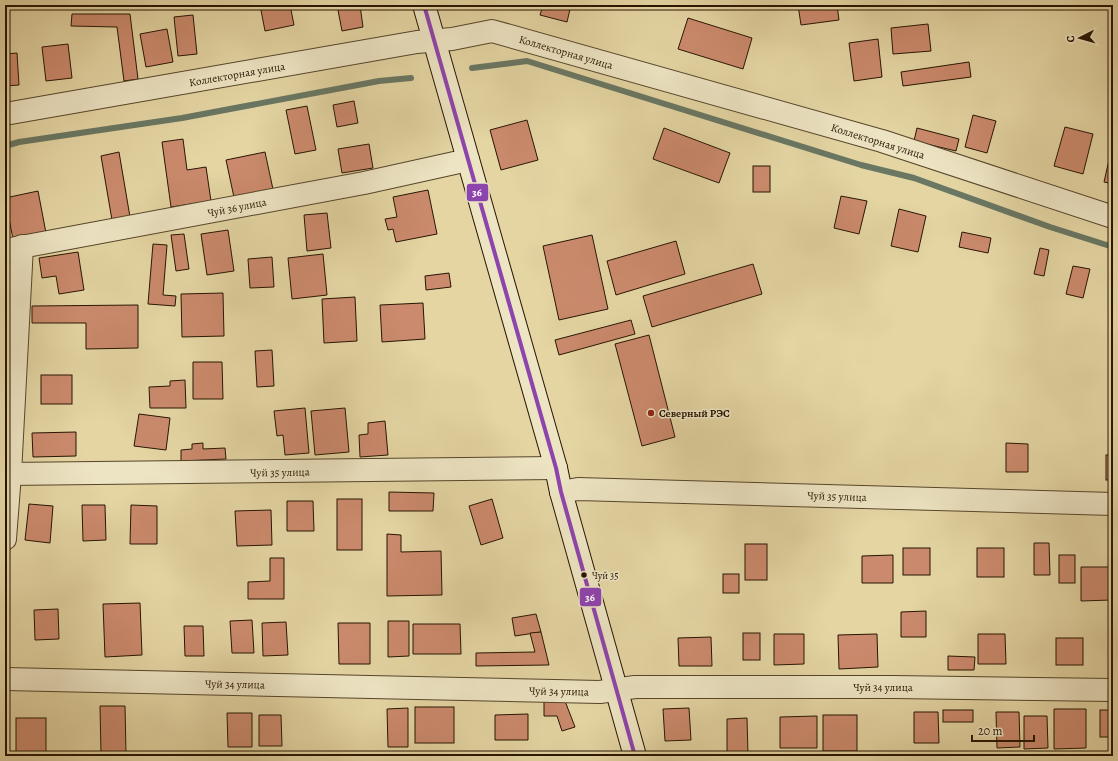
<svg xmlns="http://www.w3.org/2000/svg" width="1118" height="761" font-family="Alegreya,serif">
<rect width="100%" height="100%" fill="#e4d5a3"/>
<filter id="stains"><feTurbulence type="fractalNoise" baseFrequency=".005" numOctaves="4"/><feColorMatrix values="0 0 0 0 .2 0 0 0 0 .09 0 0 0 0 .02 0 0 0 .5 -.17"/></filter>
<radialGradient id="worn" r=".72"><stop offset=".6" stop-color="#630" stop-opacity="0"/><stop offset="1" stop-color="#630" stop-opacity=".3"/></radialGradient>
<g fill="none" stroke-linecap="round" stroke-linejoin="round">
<g stroke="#697763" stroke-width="6">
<path d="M472,68l55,-7 334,104 53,13 136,49 63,20"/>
<path d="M5,146l14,-4 163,-24 197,-37 32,-3"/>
</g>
</g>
<g fill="#cb8a6d" stroke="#271501">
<path d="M103,5h94v1l-94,3z"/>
<path d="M260,5h30l4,20 -29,6z"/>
<path d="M337,5h23l3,22 -21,4z"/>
<path d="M543,5h28l-4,17 -27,-7z"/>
<path d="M798,5h39l2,15 -38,5z"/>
<path d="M870,5h40v2l-39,2z"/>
<path d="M72,14h58l8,65 -14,2 -7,-54 -46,-1z"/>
<path d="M193,15l4,39 -19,2 -4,-39z"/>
<path d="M688,18l64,20 -9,31 -65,-20z"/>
<path d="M928,24l3,27 -38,3 -2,-26z"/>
<path d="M167,29l6,33 -27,5 -6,-33z"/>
<path d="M878,39l4,38 -28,4 -5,-38z"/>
<path d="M68,44l4,34 -26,3 -4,-34z"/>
<path d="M17,53l2,32 -14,1v-32z"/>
<path d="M969,62l2,15 -68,9 -2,-14z"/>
<path d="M354,101l4,22 -21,4 -4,-22z"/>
<path d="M307,106l9,44 -21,4 -9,-44z"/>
<path d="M973,115l23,6 -9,32 -22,-6z"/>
<path d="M527,120l11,40 -37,10 -11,-40z"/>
<path d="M1065,127l28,7 -10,40 -29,-8z"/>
<path d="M664,128l66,25 -11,30 -66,-24z"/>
<path d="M917,128l42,11 -3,12 -42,-10z"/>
<path d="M183,139l4,31 19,-3 5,34 -40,6 -9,-65z"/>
<path d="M1113,142v42l-9,-2z"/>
<path d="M369,144l4,24 -31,5 -4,-24z"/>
<path d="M119,152l11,65 -18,3 -11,-64z"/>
<path d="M265,152l9,42 -39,8 -9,-42z"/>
<rect x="753" y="166" width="17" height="26"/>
<path d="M428,190l9,44 -41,8 -3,-13 -5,1 -3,-11 12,-2 -4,-20z"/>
<path d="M38,191l8,42 -33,6 -8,-41z"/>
<path d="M841,196l26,5 -8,33 -25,-6z"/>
<path d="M899,209l27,7 -8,36 -27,-6z"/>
<path d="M327,213l4,35 -24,3 -3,-36z"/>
<path d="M228,230l6,41 -27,4 -6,-41z"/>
<path d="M962,232l29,6 -3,15 -29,-6z"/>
<path d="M184,234l5,35 -13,2 -5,-36z"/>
<path d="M592,235l16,74 -49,11 -16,-74z"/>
<path d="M676,241l9,33 -69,21 -9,-34z"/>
<path d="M153,244l14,1 -4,50 13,1 -1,10 -27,-2z"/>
<path d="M1040,248l9,2 -5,26 -10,-2z"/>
<path d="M78,252l6,38 -25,4 -3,-18 -14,2 -3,-20z"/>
<path d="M323,254l4,41 -35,4 -4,-41z"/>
<path d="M272,257l2,30 -24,1 -2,-29z"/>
<path d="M753,264l9,30 -110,33 -9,-31z"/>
<path d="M1073,266l17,3 -7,29 -17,-4z"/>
<path d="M449,273l2,14 -25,3 -1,-14z"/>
<path d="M223,293l1,43 -42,1 -1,-43z"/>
<path d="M355,297l2,44 -33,2 -2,-44z"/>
<path d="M423,303l2,36 -43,3 -2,-37z"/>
<path d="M138,305v43l-52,1v-26h-54v-17z"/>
<path d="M631,320l4,14 -76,21 -4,-15z"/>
<path d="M649,335l26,102 -33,9 -27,-102z"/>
<path d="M272,350l2,36 -17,1 -2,-36z"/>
<path d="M193,362h29l1,37h-30z"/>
<rect x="41" y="375" width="31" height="29"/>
<path d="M185,380l1,28h-36l-1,-21 21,-1v-5z"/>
<path d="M305,408l4,45 -24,2 -2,-20 -6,1 -3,-25z"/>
<path d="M345,408l4,44 -34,3 -4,-44z"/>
<path d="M139,414l31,4 -4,32 -32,-4z"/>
<path d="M385,421l3,34 -28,2 -1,-22 9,-1v-11z"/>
<path d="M76,432v24l-43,1 -1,-24z"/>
<path d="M203,443v6l22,-1 1,11 -45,2v-11l11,-1v-5z"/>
<path d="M1006,443l22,1v28h-22z"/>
<rect x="1106" y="455" width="7" height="25"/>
<path d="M389,492l45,1 -1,18h-44z"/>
<rect x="337" y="499" width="25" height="51"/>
<path d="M492,499l11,39 -22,7 -12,-39z"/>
<path d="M287,501h26l1,30h-27z"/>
<path d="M29,504l24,2 -3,37 -25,-3z"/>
<path d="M82,505h23l1,35 -23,1z"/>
<path d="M131,505l26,1v38h-27z"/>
<path d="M271,510l1,35 -35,1 -2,-35z"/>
<path d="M387,534l14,1v17l40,-1 1,44 -55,1z"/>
<path d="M1034,543h15l1,32h-16z"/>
<rect x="745" y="544" width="22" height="36"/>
<rect x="903" y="548" width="27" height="27"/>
<rect x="977" y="548" width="27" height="29"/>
<path d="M893,555v28h-31v-27z"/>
<rect x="1059" y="555" width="16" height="28"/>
<path d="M270,558h14v41h-36v-17l22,-1z"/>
<path d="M1081,567h30v33l-30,1z"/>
<rect x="723" y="574" width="16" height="19"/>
<path d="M140,603l2,52 -37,2 -2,-53z"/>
<rect x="1110" y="607" width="3" height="23"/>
<path d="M58,609l1,30 -24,1 -1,-30z"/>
<path d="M926,611v26h-25v-25z"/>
<path d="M536,614l5,18 -26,4 -3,-18z"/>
<path d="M252,620l2,33h-22l-2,-32z"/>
<path d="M388,621h21v35l-21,1z"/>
<path d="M286,622l2,33 -25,1 -1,-33z"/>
<path d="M338,623h32v41h-31z"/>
<path d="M413,624h47l1,30h-48z"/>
<path d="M184,626h19l1,30h-19z"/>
<path d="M541,632l8,33 -73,1v-13l59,-1 -5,-19z"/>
<rect x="743" y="633" width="17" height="27"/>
<path d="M774,634h30v30l-30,1z"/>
<path d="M877,634l1,33 -39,2 -1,-34z"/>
<path d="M978,634h27l1,30h-28z"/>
<path d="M711,637l1,29h-33l-1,-28z"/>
<rect x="1056" y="638" width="27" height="27"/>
<path d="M948,656l27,1 -1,13h-26z"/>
<path d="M544,701h21l10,26 -13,4 -5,-15h-13z"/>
<path d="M100,706h25l1,48h-25z"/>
<rect x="415" y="707" width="39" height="36"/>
<path d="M408,708v39h-20l-1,-38z"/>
<path d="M689,708l2,32 -26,1 -2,-32z"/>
<path d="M1054,709h32v39l-32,1z"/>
<rect x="943" y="710" width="30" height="12"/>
<rect x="1100" y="710" width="13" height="27"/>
<path d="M914,712h24l1,31h-25z"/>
<path d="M996,712h23l1,35 -23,1z"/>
<path d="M227,713h25v34h-24z"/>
<path d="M528,714v26h-33v-25z"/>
<path d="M259,715h22l1,31h-23z"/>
<rect x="823" y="715" width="34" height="36"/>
<path d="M817,716v32h-37v-31z"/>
<path d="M1024,716h23l1,32 -24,1z"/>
<rect x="16" y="718" width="30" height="38"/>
<path d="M747,718l1,36h-21v-35z"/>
</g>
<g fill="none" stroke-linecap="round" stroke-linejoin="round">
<defs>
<g id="street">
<path d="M5,114l412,-72 35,-3 40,-8 390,110 231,76"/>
<path d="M5,250l359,-67 104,-23"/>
<path d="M5,474l551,-6"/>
<path d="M561,492l17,-3 535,15"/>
<path d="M5,539l5,-65 12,-228"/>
<path d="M5,679l595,13 35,-5h258l220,3"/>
</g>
<path id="secondary" d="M424,5l10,35 122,428 5,24 74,264"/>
</defs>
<use href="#street" stroke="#56452a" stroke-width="24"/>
<use href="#secondary" stroke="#271501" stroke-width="24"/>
<use href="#street" stroke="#ede4c3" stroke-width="22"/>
<use href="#secondary" stroke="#ede4c3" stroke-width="22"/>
<defs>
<path id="bus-1" d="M424,5l10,35 122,428 5,24 74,264"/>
</defs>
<use href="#bus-1" stroke="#ede4c3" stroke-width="7"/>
<use href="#bus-1" stroke="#8e44ad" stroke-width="4"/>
</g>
<circle fill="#8f2418" stroke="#ede4c3" stroke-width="1.5" cx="651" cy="413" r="4"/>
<circle fill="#271501" stroke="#ede4c3" stroke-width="1.5" cx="584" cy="575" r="3.5"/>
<g text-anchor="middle" stroke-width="3" stroke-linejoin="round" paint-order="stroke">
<g font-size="10" fill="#271501" stroke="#ede4c3" text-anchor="start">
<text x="592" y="579">Чуй 35</text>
</g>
<g font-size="11" fill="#271501" stroke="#ede4c3">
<text transform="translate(566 52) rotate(16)" y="4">Коллекторная улица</text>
<text transform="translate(237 74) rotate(-10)" y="4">Коллекторная улица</text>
<text transform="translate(878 141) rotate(17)" y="4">Коллекторная улица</text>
<text transform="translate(237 207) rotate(-11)" y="4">Чуй 36 улица</text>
<text transform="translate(280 472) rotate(-1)" y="4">Чуй 35 улица</text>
<text transform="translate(837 496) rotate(2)" y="4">Чуй 35 улица</text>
<text transform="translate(235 684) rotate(1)" y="4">Чуй 34 улица</text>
<text x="883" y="691">Чуй 34 улица</text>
<text transform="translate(559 691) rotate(1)" y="4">Чуй 34 улица</text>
</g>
<g font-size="11" font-weight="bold" fill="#271501" stroke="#ede4c3" text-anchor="start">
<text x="659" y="417">Северный РЭС</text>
</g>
</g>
<g stroke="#ede4c3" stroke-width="1.5">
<rect x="466" y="183" width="23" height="19" rx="4" fill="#8e44ad"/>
<rect x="579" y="587" width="23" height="20" rx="4" fill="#8e44ad"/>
</g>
<g font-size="11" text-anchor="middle" font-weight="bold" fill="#fff">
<text x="477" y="196">36</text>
<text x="590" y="601">36</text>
</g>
<rect width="1118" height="761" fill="none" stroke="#e4d5a3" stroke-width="20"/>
<rect x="6" y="6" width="1106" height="749" fill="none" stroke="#271501" stroke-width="2"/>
<rect x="10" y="10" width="1098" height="741" fill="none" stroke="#271501"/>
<g transform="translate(1080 38) rotate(264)" stroke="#ede4c3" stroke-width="3" paint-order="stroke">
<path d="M0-3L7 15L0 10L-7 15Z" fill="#271501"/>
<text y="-6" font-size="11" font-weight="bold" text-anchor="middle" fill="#271501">С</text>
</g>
<path d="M972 735v6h62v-6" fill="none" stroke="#271501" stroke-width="2"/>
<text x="978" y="735" font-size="12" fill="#271501" stroke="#ede4c3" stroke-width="3" paint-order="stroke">20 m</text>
<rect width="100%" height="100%" filter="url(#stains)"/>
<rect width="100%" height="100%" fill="url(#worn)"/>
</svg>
